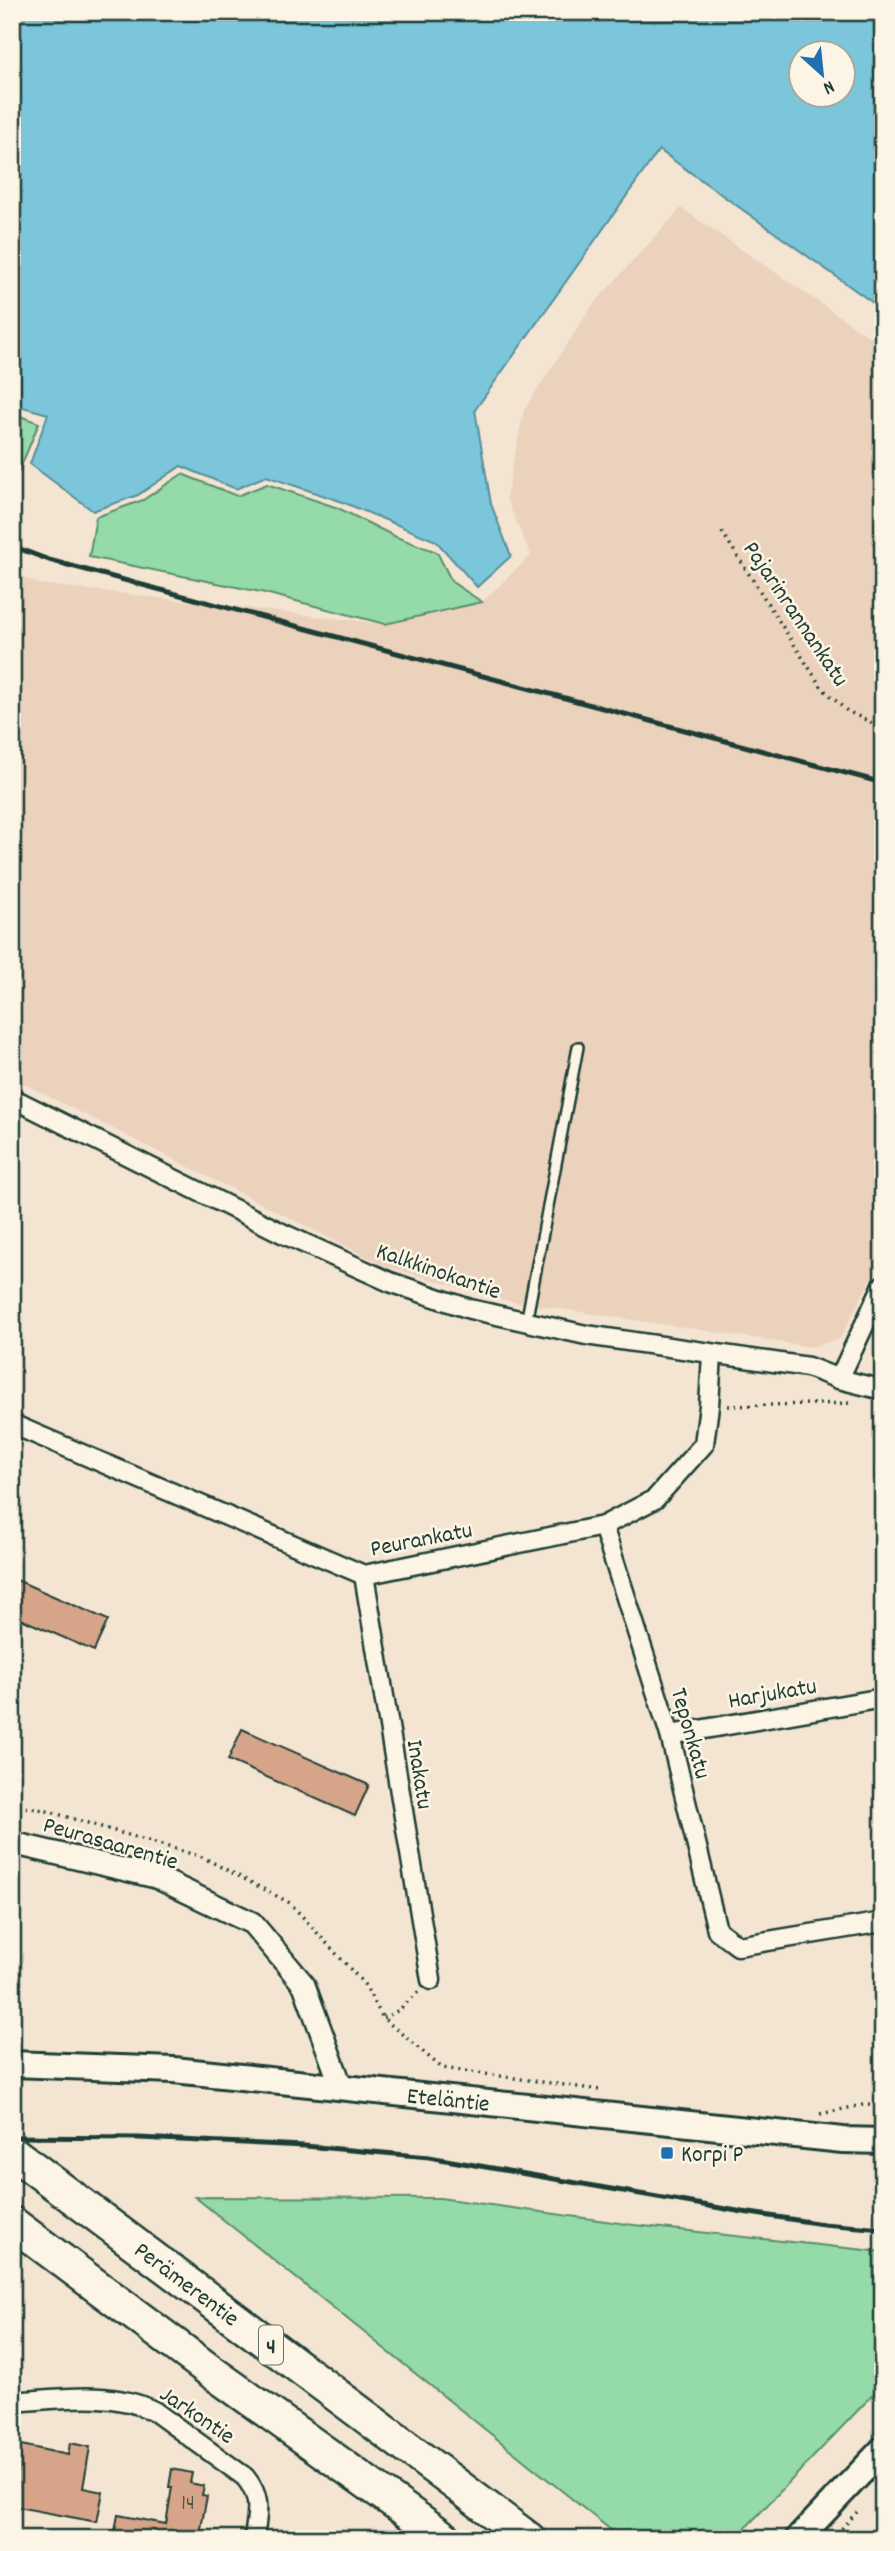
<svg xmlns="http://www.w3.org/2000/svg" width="895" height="2551" font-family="Dekko,sans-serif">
<rect width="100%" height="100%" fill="#f4e5d3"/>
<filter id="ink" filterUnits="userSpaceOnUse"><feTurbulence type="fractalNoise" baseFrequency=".0143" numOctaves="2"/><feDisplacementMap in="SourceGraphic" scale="14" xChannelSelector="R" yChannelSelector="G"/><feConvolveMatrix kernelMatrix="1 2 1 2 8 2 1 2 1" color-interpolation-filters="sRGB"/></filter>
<g filter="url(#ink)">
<path fill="#ebd2bd" d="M681,208l202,138v909l-43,84 -29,8 -309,-47 -117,-34 -373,-188v-505l28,11 345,40 97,-22 49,-47 -25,-57 18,-88 68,-104z"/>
<g fill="#94dba9" stroke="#5a8c6e" stroke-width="2">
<path d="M20,416l19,7 -27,65v-69z"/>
<path d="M182,474l55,22 30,-12 71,24 58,29 41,15 15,30 30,20 -97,22 -124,-32 -172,-35 7,-40 47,-17z"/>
<path d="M195,2197l245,1 194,27 249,27v132l-148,155h-113z"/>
</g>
<path fill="#7cc6db" stroke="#578f98" stroke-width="2" fill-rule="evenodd" d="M12,12h871v298l-224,-160 -184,260 16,94 20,52 -34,31 -41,-46 -96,-40 -74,-25 -30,13 -55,-23 -43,29 -45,16 -63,-47 18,-50 -36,-10zM800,52h42v42h-42z"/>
<g fill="#d6a589" stroke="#1f3d34" stroke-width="2">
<path d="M12,1578l96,42 -14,31 -82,-36z"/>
<path d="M242,1729l127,56 -14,31 -127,-56z"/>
<path d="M12,2443l56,12 2,-12 20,4 -7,41 20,4 -6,30 -85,-16z"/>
<path d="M172,2469l20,4 -2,10 14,3 -2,9 5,1 -8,43h-42l-42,-8 3,-16 48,9 6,-37h-3z"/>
</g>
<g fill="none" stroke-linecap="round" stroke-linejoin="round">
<defs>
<path id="service" d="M526,1323l52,-276"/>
<g id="minor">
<path d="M12,1098l274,137 104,47 80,27 116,26 222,32 31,12 44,11"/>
<path d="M839,1379l44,-94"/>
<path d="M12,1424l352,151 239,-49 52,-27 49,-55 5,-38 3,-52"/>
<path d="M603,1526l67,209 47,195 21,16 145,-24"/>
<path d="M364,1575l67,405"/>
<path d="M670,1735l213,-37"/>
<path d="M12,2402c47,-3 99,-12 142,9l91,66c18,22 12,36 9,62"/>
</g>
<path id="tertiary" d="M12,1843l144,34 96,46 52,62 37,101"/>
<g id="secondary">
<path id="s1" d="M12,2064l162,6 669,70 40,1"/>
<path d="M798,2539l85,-90"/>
</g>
<g id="motorway">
<path id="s2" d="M12,2152l517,387"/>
<path d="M12,2223l197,147 237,169"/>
</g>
</defs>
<use href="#service" stroke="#1f3d34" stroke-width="14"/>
<use href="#minor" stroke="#1f3d34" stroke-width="23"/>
<use href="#tertiary" stroke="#1f3d34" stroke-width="26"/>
<use href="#secondary" stroke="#1f3d34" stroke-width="30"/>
<use href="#motorway" stroke="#1f3d34" stroke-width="37"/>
<g stroke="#1f3d34" stroke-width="3.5" stroke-dasharray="2 5" stroke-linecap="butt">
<path d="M722,532l100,156 25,23 36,17"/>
<path d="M728,1406l126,-3"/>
<path d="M12,1805l32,5 158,47 88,46 74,81 19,34 59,50 158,22"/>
<path d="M383,2018l16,-8 19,-18"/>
<path d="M820,2114l47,-10 16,1"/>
<path d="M832,2539l25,-27"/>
</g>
<use href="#service" stroke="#fcf5e5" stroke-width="9"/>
<use href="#minor" stroke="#fcf5e5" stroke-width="18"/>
<use href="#tertiary" stroke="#fcf5e5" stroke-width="21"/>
<use href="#secondary" stroke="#fcf5e5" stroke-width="24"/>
<use href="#motorway" stroke="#fcf5e5" stroke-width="32"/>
<g stroke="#1f3d34" stroke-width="5">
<path d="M12,546l37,14 834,223"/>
<path d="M12,2137l127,1 166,8 124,11 314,55 80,12 60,5"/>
</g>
</g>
</g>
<rect fill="#1f6fb2" stroke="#fcf5e5" stroke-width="2.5" x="660" y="2146" width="14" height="14" rx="3.5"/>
<g text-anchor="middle" stroke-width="5" stroke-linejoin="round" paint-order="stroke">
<g font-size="21" fill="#4d5749">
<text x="188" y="2509">14</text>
</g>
<rect fill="#fcf5e5" stroke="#617469" stroke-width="2" x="259" y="2325.5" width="24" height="39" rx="5"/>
<g font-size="23" font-weight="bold" fill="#1f3d34">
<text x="271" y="2353">4</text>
</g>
<g font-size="24" fill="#1f3d34" stroke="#fcf5e5">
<text transform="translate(797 613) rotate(56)" y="8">Pajarinrannankatu</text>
<text transform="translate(439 1270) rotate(19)" y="8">Kalkkinokantie</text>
<text transform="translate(421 1538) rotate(-11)" y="8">Peurankatu</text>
<text transform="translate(772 1692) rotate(-10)" y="8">Harjukatu</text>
<text transform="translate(692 1733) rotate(74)" y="8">Teponkatu</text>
<text transform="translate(421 1774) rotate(81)" y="8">Inakatu</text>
<text transform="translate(111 1842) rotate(16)" y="8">Peurasaarentie</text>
<text dy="8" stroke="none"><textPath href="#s1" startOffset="438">Eteläntie</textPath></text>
<text dy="8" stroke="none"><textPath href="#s2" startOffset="219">Perämerentie</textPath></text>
<text transform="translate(198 2414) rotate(34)" y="8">Jarkontie</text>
</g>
<g font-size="24" fill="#1f3d34" stroke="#fcf5e5" text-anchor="start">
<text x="681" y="2161">Korpi P</text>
</g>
</g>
<rect width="895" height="2551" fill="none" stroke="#fcf5e5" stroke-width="42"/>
<rect x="21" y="21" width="853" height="2509" fill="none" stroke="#1f3d34" stroke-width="2.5" filter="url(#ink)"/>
<g transform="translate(822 74) rotate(153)"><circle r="33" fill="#fcf5e5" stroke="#a4ab9e" stroke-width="2"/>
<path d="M0-5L12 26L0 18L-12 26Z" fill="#1f6fb2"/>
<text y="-10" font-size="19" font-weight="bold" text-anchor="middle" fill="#1f3d34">N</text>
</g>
</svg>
